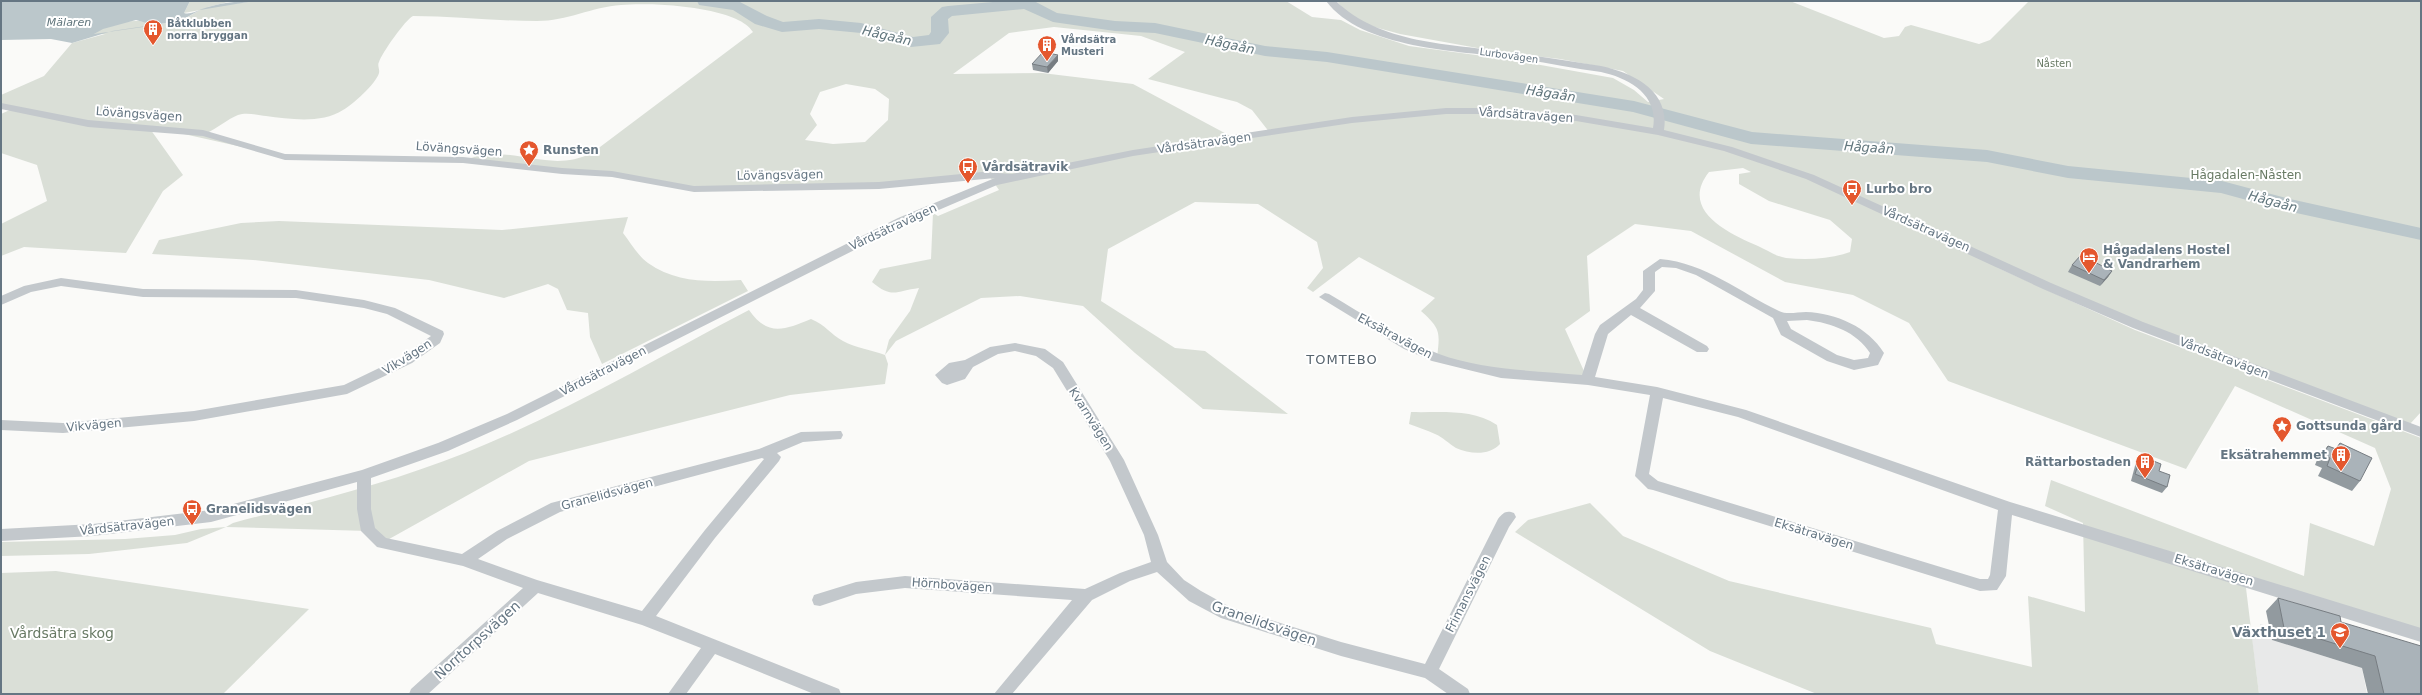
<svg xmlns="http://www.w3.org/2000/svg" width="2422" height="695" font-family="'DejaVu Sans',sans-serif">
<rect width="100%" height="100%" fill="#fafaf8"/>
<path fill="#e8e9e9" d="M2260,624l10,3 2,13 90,28 5,26h-108l-8,-63 10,2z"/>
<g fill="#dadfd7" fill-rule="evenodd">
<path d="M190,1h42l-24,6 46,-6h1032l26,16 29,3 19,10 49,16 104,14 100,18 21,12 14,12 16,-3 -41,-28 -63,-12 -66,-8 -94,-17 -33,-9 -22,-14 -8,-10h453l94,37 15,-2 6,-9 6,-2 68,19 11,-4 39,-39h392v411l-11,12 -414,-157 139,63 286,108v197l-176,-55 14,114h-442l-107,-43 -195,-119 13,-12 62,-17 33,33 106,45 202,47 5,16 96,23 -4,-71 57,16 -2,-89 -38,-17 6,-26 253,96 6,-53 64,23 17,-57 -16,-41 -140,-62 -49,83 -238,-88 -39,-58 -56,-28 -68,-13 -94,-51 -56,-7 -48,32 3,55 -25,18 23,51 -59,-5 -92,-17c3,-26 4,-29 -16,-47l14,-13 -76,-41 -46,35 -6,-4 16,-20 -6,-26 -59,-38 -63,-2 -87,47 -7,52 74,47 30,3 83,63 -85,-5 -68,-56 -52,-47 -63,-10 -39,2 -85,43 -11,14 3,9 -3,20 -95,11 -261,66 -147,82 -14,-12 -142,-4 -39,16 -98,11 -88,2v-14l124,-3 50,-4 26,-6 25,-2 7,-4c78,-21 157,-40 232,-70 98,-39 190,-94 284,-143 19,27 35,20 62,9 15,6 19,15 32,22 13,7 29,9 42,14l4,-15 21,-29 9,-23c-23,3 -27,11 -47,-6l8,-13 51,-10 2,-46 5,3 61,-26 -9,-13 -70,6 -226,6 -73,-13 -158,-16c7,-1 14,-5 21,-5 39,-5 69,17 108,-2l161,-121c-15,-26 -103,-30 -132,-27 -29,2 -54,16 -84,16 -41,0 -83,-5 -124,-5 -8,4 -31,37 -34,46 -2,3 1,8 0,11 -3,11 -27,32 -36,37 -22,14 -53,9 -77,6 -8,-1 -20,-4 -28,-1 -10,4 -21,13 -31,18l44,16 -103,-23 35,49 -20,16 -37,62 -102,-6 -23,9v-32l46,-23 -10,-36 -36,-12v-39l11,-5 -11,-3v-11l43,-19 28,-33 33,-9h-11c13,-11 40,-16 56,-11l-5,3 36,-5 19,-11 -16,3zM1054,27l87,9 44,16 -37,27 89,23 15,8 18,23 -36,5 -101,-54 -91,-11 -89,1 56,-41zM846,84l29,5 14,10 -1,21 -23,22 -32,2 -28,-4 12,-15 -7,-11 10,-22zM1743,168l8,4 -12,2v10l30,17 61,19 22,19 -2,13c-19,7 -43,8 -64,6 -9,-1 -19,-8 -28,-12 -30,-13 -79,-36 -49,-74z"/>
<path d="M628,217l-5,16c7,9 15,23 25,30 28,20 61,19 93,17l7,11 -146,73 -12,-27 -2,-24 -21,-3 -9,-21 -10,-5 -44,14 -75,-18 -176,-20 -101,-6 7,-14 82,-17 38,-2 223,9z"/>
<path d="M1411,412c29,1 60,-4 86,13l3,19c-11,12 -30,10 -44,4 -7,-4 -13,-11 -21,-14 -8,-4 -18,-7 -26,-10z"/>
<path d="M56,571l253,38 -86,85h-222v-121z"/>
</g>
<path fill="#bbc7cb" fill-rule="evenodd" d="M1,1h189l-6,12c6,2 12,-2 18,-4 17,-6 34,-8 52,-8l-54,9 -20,11 -68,10 -40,12 -21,-4 -50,1zM136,20l14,4 -7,3 -49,7 9,-5z"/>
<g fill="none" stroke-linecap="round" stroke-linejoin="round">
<path fill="#bbc7cb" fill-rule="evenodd" d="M697,1h41l29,15 16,6 36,-3 42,4 52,14 16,-2 2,-3v-15l11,-10 6,-1 56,-5h30l23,12 58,8 40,2 110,23 62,6 307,49 118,31 235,18 81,16 154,15 68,18 131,29v12l-134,-29 -66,-18 -153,-15 -81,-16 -236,-18 -118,-32 -306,-50 -62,-6 -110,-23 -40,-2 -62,-9 -29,-13 -72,7 -4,3 1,14 -9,11 -29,3 -50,-14 -42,-4 -37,3 -27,-8 -22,-14 -34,-5z"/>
<g fill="#c3c8cc" fill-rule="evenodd">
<path d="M1326,1h10c44,43 115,43 172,51 31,4 62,9 93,14 33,7 69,25 63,64l68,17 82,28 237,108 92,39 278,105v10l-288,-109 -90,-39 -237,-110 -82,-28 -66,-16 -82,-14 -83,-7h-47l-94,9 -219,33 -136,29 -91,39 -389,196 -69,31 -77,27v31l4,19 11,10 76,16 35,-23 54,-28 208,-54 42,-17 40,-1 2,4 -2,4 -38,3 -26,11 4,4 -2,4 -64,77 -59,78 183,73 2,5h-27l-99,-40 -29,40h-18l33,-46 -59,-23 -104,-32 -110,101h-19l2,-5 112,-101 -60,-22 -86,-19 -16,-16 -4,-22v-27l-146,40 -118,14 -92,5v-12l92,-5 118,-14 151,-40 76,-27 69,-29 391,-196 97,-40 -116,11 -185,3 -82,-15 -50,-3 -99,-11 -178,-3 -82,-24 -115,-9 -87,-18v-6l87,17 115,10 82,24 178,3 99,11 50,3 82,15 185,-4 103,-10 30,2 121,-24 219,-33 94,-9h47l83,7 77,13c6,-33 -24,-50 -52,-56 -29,-4 -58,-10 -87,-14 -55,-7 -152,-9 -188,-57zM762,458l2,1 -59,71 -63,81 -105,-31 -59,-21 29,-20 53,-27z"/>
<path d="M1660,259c46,4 79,33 119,52 8,4 18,1 27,1 30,1 62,15 78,41l-6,12 -24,5 -27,-9 -46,-26 -8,-17 -77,-43 -20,-7 -14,-1 -7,5v19l-15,17 67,38 2,3 -2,3h-10l-66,-37 -23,19 -13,43 62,10 89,23 264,92 411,126v14l-409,-127 -6,61 -9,14 -17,1 -327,-101 -5,-1 -13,-13 15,-81 -62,-10 -87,-7 -69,-17 -28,-12 -85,-52 6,-4 4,1c36,21 71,45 110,60 43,16 98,17 143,21l13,-41 5,-9 36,-26 7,-9v-19zM1807,320c24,3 50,12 63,33l-2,5 -14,2 -17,-5 -46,-26 -4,-8zM1663,398l75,19 260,93 -8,65 -2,4h-8l-322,-98 -9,-7z"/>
<path d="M61,278l82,11 153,1 68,10 31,8 48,23 1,3 -4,9 -28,20 -65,31 -153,27 -131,12 -62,-3v-10l62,3 131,-12 150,-26 58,-28 29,-21 -44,-22 -23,-6 -68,-10 -153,-1 -82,-11 -30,6 -30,13v-9l23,-10z"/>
<path d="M1015,343l30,6 18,13 61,98 34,75 9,27 17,18 17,11 31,17 109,34 84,22 73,-145c5,-6 8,-9 16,-6l2,4 -7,10 -70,142 29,20 2,5h-22l-23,-16 -84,-22 -120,-38 -32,-17 -32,-29 -27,9 -38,19 -80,94h-18l78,-94 -167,-12 -49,6 -36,12 -6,-1 -2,-5 2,-5 42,-13 49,-6 180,13 35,-16 31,-11 -7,-27 -34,-74 -57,-93 -17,-12 -21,-5 -17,3 -25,13 -8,12 -18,6 -5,-2 -7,-8 14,-12 16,-3 25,-13z"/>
</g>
</g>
<g fill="#929a9f">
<path d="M1058,61l-10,12 -15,-3 -1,-6z"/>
<path d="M2072,265l40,6 -4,6 -8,9 -32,-14z"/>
<path d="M2340,443l20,38 -8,10 -34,-15 4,-8 -7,-3 4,-10 9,-9 7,3z"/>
<path d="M2141,456l18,15 8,16 -5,6 -31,-12 5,-19z"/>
<path d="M2278,598l63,24 80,72h-53l-6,-26 -90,-28 -6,-29z"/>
</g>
<g fill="#777d82">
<path d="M1058,55v6l-10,12 -1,-6z"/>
<path d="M2112,271l-4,6 -8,9 4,-6z"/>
</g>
<g fill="#aab3b9" stroke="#777d82">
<path d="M1043,52l15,3 -11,12 -15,-3z"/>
<path d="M2081,255l31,16 -8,9 -32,-15z"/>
<path d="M2340,443l32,15 -12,23 -33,-15 3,-8 -7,-3 5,-9 8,3z"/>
<path d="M2141,456l20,8 -2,7 11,4 -3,12 -32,-13z"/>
<path d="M2278,598l62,18 1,6 80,24v48h-37l-9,-38 -91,-28z"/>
</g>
<defs>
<symbol id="building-pin" viewBox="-11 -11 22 30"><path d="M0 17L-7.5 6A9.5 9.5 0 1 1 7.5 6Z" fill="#e4572e" stroke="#fff"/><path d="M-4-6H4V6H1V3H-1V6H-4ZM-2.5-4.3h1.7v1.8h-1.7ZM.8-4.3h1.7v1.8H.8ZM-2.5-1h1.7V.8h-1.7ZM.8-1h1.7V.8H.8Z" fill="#fff"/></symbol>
<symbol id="sight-pin" viewBox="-11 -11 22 30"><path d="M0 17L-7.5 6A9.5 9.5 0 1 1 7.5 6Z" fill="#e4572e" stroke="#fff"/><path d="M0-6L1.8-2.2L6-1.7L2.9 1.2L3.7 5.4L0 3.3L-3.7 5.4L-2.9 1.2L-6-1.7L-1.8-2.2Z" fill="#fff"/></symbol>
<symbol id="bus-pin" viewBox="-11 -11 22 30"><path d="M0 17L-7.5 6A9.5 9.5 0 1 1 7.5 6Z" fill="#e4572e" stroke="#fff"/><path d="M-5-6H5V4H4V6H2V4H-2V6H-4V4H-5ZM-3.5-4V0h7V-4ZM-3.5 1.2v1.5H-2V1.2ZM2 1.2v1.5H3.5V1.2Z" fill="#fff"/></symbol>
<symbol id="hotel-pin" viewBox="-11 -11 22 30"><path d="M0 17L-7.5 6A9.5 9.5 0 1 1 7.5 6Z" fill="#e4572e" stroke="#fff"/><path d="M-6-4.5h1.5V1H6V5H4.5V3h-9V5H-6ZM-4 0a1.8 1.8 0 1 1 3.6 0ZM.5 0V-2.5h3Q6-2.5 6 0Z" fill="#fff"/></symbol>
<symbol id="school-pin" viewBox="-11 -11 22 30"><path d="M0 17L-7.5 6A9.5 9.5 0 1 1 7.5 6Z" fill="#e4572e" stroke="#fff"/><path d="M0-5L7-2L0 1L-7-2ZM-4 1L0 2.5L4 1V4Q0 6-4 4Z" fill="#fff"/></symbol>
</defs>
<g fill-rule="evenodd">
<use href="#building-pin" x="142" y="18" width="22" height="30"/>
<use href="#building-pin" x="1036" y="34" width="22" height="30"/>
<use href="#sight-pin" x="518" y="139" width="22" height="30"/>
<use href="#bus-pin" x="957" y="156" width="22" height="30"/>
<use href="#bus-pin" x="1841" y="178" width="22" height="30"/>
<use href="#hotel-pin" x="2078" y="246" width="22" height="30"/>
<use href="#sight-pin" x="2271" y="415" width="22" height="30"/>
<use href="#building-pin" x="2330" y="444" width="22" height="30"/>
<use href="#building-pin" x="2134" y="451" width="22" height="30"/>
<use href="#bus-pin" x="181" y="498" width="22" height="30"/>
<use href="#school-pin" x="2329" y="621" width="22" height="30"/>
</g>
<g text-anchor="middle" stroke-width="4" stroke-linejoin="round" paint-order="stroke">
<g font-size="10" font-weight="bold" fill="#657683" stroke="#fff" text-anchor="start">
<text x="167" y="27">Båtklubben<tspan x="167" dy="12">norra bryggan</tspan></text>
<text x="1061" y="43">Vårdsätra<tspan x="1061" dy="12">Musteri</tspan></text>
</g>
<g font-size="10" fill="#657683" stroke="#fff">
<text transform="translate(1509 55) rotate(8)" y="4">Lurbovägen</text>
</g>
<g font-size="10" fill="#687a64" stroke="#fff">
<text x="2054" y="67">Nåsten</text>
</g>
<g font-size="11" font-style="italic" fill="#60757c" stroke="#fff">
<text x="69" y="26">Mälaren</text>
</g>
<g font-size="12" fill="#657683" stroke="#fff">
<text transform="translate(139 114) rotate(4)" y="4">Lövängsvägen</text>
<text transform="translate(1526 115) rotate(4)" y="4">Vårdsätravägen</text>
<text transform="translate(1204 143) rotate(-8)" y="4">Vårdsätravägen</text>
<text transform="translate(459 149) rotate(4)" y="4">Lövängsvägen</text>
<text transform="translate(780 175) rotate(-1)" y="4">Lövängsvägen</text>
<text transform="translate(893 227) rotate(-25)" y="4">Vårdsätravägen</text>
<text transform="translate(1926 229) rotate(24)" y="4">Vårdsätravägen</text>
<text transform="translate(1395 336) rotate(28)" y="4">Eksätravägen</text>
<text transform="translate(407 357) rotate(-32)" y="4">Vikvägen</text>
<text transform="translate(2224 358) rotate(21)" y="4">Vårdsätravägen</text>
<text transform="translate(603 371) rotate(-27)" y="4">Vårdsätravägen</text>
<text transform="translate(1091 419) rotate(58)" y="4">Kvarnvägen</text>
<text transform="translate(94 425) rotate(-5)" y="4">Vikvägen</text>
<text transform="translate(607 494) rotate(-15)" y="4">Granelidsvägen</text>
<text transform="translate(127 526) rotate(-6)" y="4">Vårdsätravägen</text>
<text transform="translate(1814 534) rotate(17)" y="4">Eksätravägen</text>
<text transform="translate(2214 570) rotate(17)" y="4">Eksätravägen</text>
<text transform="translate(952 585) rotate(4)" y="4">Hörnbovägen</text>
<text transform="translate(1468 594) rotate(-63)" y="4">Frimansvägen</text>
</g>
<g font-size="12" font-weight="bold" fill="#657683" stroke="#fff" text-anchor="start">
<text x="543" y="154">Runsten</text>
<text x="982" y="171">Vårdsätravik</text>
<text x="1866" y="193">Lurbo bro</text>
<text x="2103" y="254">Hågadalens Hostel<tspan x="2103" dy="14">&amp; Vandrarhem</tspan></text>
<text x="2296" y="430">Gottsunda gård</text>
<text x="2327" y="459" text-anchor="end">Eksätrahemmet</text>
<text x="2131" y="466" text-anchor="end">Rättarbostaden</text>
<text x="206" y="513">Granelidsvägen</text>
</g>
<g font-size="12" fill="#687a64" stroke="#fff">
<text x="2246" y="179">Hågadalen-Nåsten</text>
</g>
<g font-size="13" font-style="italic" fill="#60757c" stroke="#fff">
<text transform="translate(887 35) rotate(13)" y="5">Hågaån</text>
<text transform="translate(1230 44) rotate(12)" y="5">Hågaån</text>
<text transform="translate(1551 93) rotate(9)" y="5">Hågaån</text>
<text transform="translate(1869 147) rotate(4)" y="5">Hågaån</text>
<text transform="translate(2273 201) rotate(15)" y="5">Hågaån</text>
</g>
<g font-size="13" letter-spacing="1" fill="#57646e" stroke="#fff">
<text x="1342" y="364">TOMTEBO</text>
</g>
<g font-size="14" fill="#657683" stroke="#fff">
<text transform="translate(1264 623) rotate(19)" y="5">Granelidsvägen</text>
<text transform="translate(477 640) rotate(-42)" y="5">Norrtorpsvägen</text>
</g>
<g font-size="14" font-weight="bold" fill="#657683" stroke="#fff" text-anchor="end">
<text x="2326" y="637">Växthuset 1</text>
</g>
<g font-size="14" fill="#687a64" stroke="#fff">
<text x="62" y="638">Vårdsätra skog</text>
</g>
</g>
<rect width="2422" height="695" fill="none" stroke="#657683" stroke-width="4"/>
</svg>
